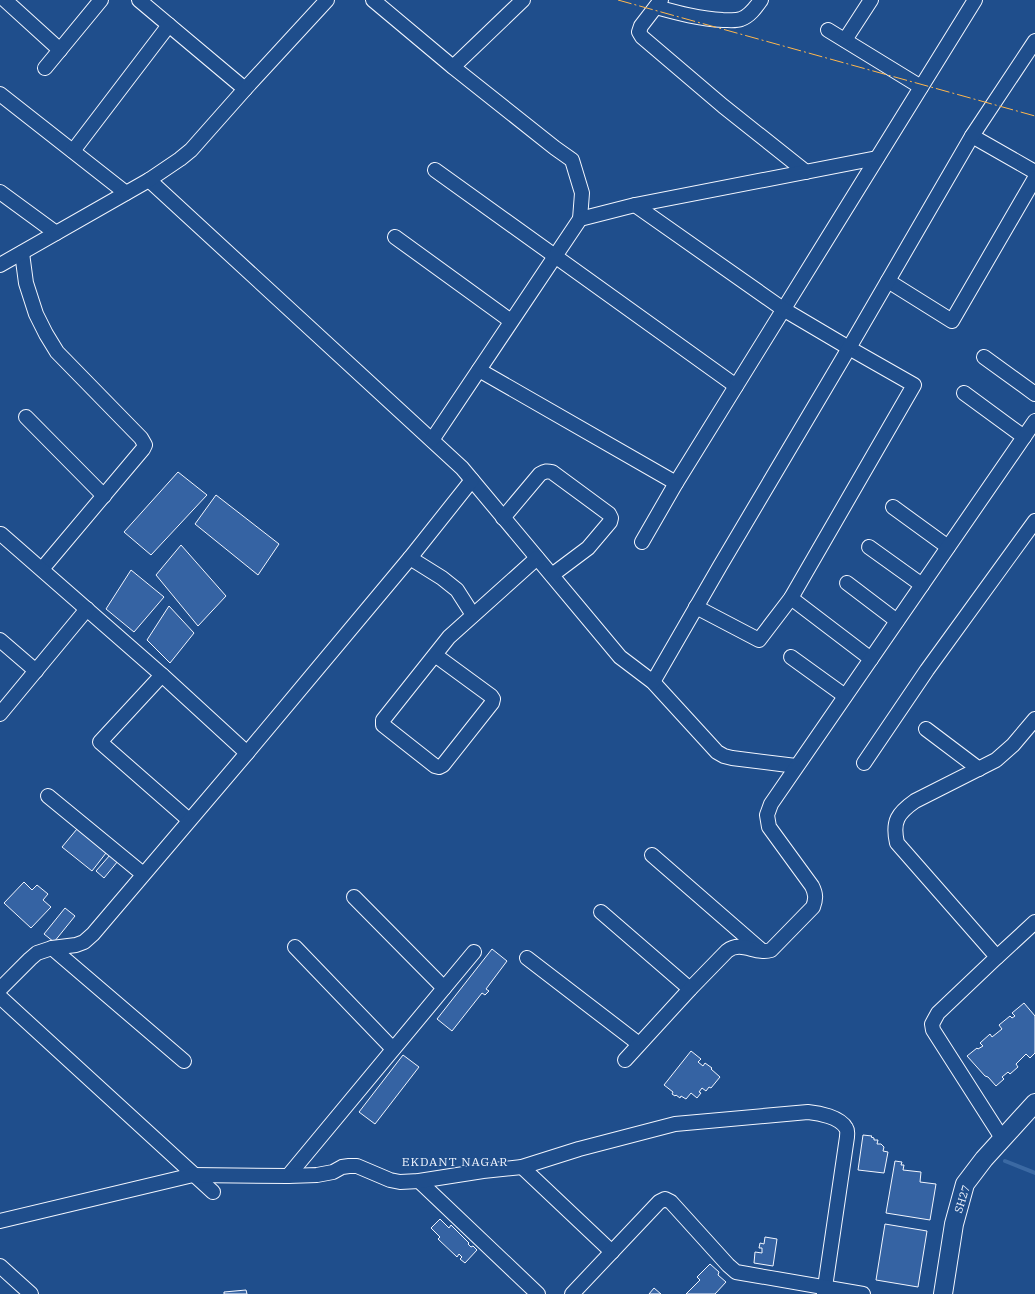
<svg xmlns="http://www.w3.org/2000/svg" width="1035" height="1294" font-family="'IBM Plex Serif',serif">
<rect width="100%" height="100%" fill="#1f4e8c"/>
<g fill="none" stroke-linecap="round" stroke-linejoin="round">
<path stroke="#3b69a3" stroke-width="4" d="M1005,1161l30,12"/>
</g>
<g fill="#3563a3" stroke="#f2f6ff">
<path d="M178,472l29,23 -56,60 -27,-23z"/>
<path d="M216,495l63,49 -21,31 -63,-51z"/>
<path d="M181,545l45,51 -28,30 -42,-51z"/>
<path d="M131,570l33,27 -30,35 -28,-23z"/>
<path d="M169,606l25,27 -24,30 -23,-23z"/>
<path d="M77,829l29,24 -14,18 -30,-24z"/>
<path d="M110,855l8,6 -14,17 -8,-7z"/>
<path d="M24,882l8,8 5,-5 11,9 -5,6 8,7 -20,21 -27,-25z"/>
<path d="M65,908l10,8 -21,26 -10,-8z"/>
<path d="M492,949l15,12 -21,28 3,2 -4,4 -3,-2 -30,38 -15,-12z"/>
<path d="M1024,1003l11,13v37l-5,5 -4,-4 -10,10 2,3 -8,7 -2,-2 -6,5 2,2 -8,7 -8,-9 -3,-1 -18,-20 10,-8 1,1 5,-3 -3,-3 10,-9 2,3 10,-8 -3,-4 11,-9 2,2 3,-2 -3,-3z"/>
<path d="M691,1051l10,8 -3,3 5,4 2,-3 7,5 -1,1 9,8 -9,11 -2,-1 -3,4 -4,-3 -3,4 2,1 -4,5 -6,-5 -5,6 -5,-3 -1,2 -4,-3 -1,1 -3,-2 1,-2 -9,-7z"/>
<path d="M403,1055l16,12 -44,57 -16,-12z"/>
<path d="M863,1135l9,1 -1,1 3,1v2h4l-1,4h4l3,3 -1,4 5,1 -4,21 -26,-3z"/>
<path d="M895,1161l7,1 -1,3h3l-1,5 18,2 -1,10 16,2 -6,36 -44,-7z"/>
<path d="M440,1219l9,9 2,-3 18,18 -1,1 3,3 2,-1 4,4 -12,13 -5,-4 2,-2 -3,-3 -2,3 -19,-18 2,-2 -9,-9z"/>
<path d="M885,1224l42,7 -9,56 -42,-7z"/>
<path d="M765,1237l12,2 -4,27 -19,-3 1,-11 7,1v-5h-3l1,-5 4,1z"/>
<path d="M710,1264l9,8 -1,3 8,7 -11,12h-29l14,-14 -3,-3z"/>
<path d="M654,1288l7,6h-12z"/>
<path d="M246,1290l1,4h-23v-2z"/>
</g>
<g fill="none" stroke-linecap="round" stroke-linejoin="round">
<defs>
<g id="minor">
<path d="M5,0l55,50"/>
<path d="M139,0l106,89"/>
<path d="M373,0l80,67 102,81 17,12 10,33 -2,26"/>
<path d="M661,0l-20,26 -2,6 3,5 81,69 83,66"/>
<path d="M656,7c22,6 44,12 67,13 6,0 13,1 18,-1 9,-3 15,-12 20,-19"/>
<path d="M828,30l93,57"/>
<path d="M845,40l26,-40"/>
<path d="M453,67l70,-67"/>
<path d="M45,68l56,-68"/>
<path d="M0,94l126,99"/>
<path d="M972,136l63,36"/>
<path d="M73,151l96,-126"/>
<path d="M435,170l301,216"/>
<path d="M149,180l313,288 158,189 33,25 64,70 7,4 8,2 64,8"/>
<path d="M0,192l56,41"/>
<path d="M395,237l116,84"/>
<path d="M22,253l4,30 10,31 10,20 11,18 84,86 4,7 -2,4 -101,120"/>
<path d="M0,265l149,-85 31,-21 11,-9 54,-61 82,-89"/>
<path d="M888,281l64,40 83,-143"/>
<path d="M984,357l51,37"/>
<path d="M479,370l197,113"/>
<path d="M964,393l60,44"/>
<path d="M26,417l78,79"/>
<path d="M432,440l148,-221 55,-14"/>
<path d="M893,507l55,40"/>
<path d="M503,518l37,-44c5,-3 7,-3 12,-2l57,42 2,4 -1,4 -22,26 -36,27"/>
<path d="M1,534l161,141 85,78"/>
<path d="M642,542l34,-59 299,-483"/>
<path d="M869,547l53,38"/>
<path d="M410,558l32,20 15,12 16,25"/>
<path d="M847,583l50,38"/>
<path d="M791,598l80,61"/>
<path d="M696,607l63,33 32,-42 123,-213 -65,-37 -66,-39 -148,-104 242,-47"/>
<path d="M0,640l36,31"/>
<path d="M435,655l56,41 2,3 -1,4 -49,62 -4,2 -4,-1 -52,-41v-5l66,-83 88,-79"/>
<path d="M791,657l54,39"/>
<path d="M162,675l-62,67 89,78"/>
<path d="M653,682l67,-116 129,-218 123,-212 63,-95"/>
<path d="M0,714l87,-105"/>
<path d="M926,729l53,40"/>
<path d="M864,763l63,-93 108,-149"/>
<path d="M48,796l95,78"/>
<path d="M652,855l108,94"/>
<path d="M354,897l90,91"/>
<path d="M601,912l89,77"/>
<path d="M295,947l98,102"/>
<path d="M52,948l132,113"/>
<path d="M997,957l38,-35"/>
<path d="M527,958l112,86"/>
<path d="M0,989l30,-30 7,-6 15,-5 24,-3 8,-3 9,-8 154,-181 163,-195 62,-78"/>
<path d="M0,997l213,195"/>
<path d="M625,1060l65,-71 37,-38c14,-11 29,4 44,-1l42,-43c3,-8 3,-13 -1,-21l-43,-59 -2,-12 4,-11 264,-383"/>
<path d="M1002,1138l-69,-108 -1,-6 6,-11 59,-56 -100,-114c-5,-22 1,-30 18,-42l81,-41 17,-15 22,-26"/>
<path d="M522,1167l90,85"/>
<path d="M288,1176l186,-224"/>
<path d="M419,1181l119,113"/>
<path d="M0,1221l193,-46 95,1 29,-1 16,-3 9,-5 7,-1h8l33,14 10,2 19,-1 64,-10 39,-4 57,-18 96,-25 133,-12c11,1 32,5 38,16 2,3 1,6 1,9l-23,157"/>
<path d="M0,1266l31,28"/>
<path d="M572,1294l87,-92 6,-3 6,3 57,63 8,7 127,22"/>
</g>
<path id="major" d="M943,1294l11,-70 11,-40 19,-25 51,-56"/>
</defs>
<use href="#minor" stroke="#f2f6ff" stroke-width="16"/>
<use href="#major" stroke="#f2f6ff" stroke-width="20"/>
<use href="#minor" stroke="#1f4e8c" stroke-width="14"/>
<use href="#major" stroke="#1f4e8c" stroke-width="18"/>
<path stroke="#ffb74d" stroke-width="1" stroke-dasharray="14 3 2 3" stroke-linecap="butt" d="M618,0l417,116"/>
</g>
<g text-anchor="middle" stroke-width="3" stroke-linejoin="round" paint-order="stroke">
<g font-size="11" fill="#f2f6ff" stroke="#1f4e8c">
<text transform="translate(962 1199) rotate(-72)" y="4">SH27</text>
</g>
<g font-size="12" letter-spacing="1" fill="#f2f6ff" stroke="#1f4e8c">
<text x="455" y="1166">EKDANT NAGAR</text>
</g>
</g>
</svg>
